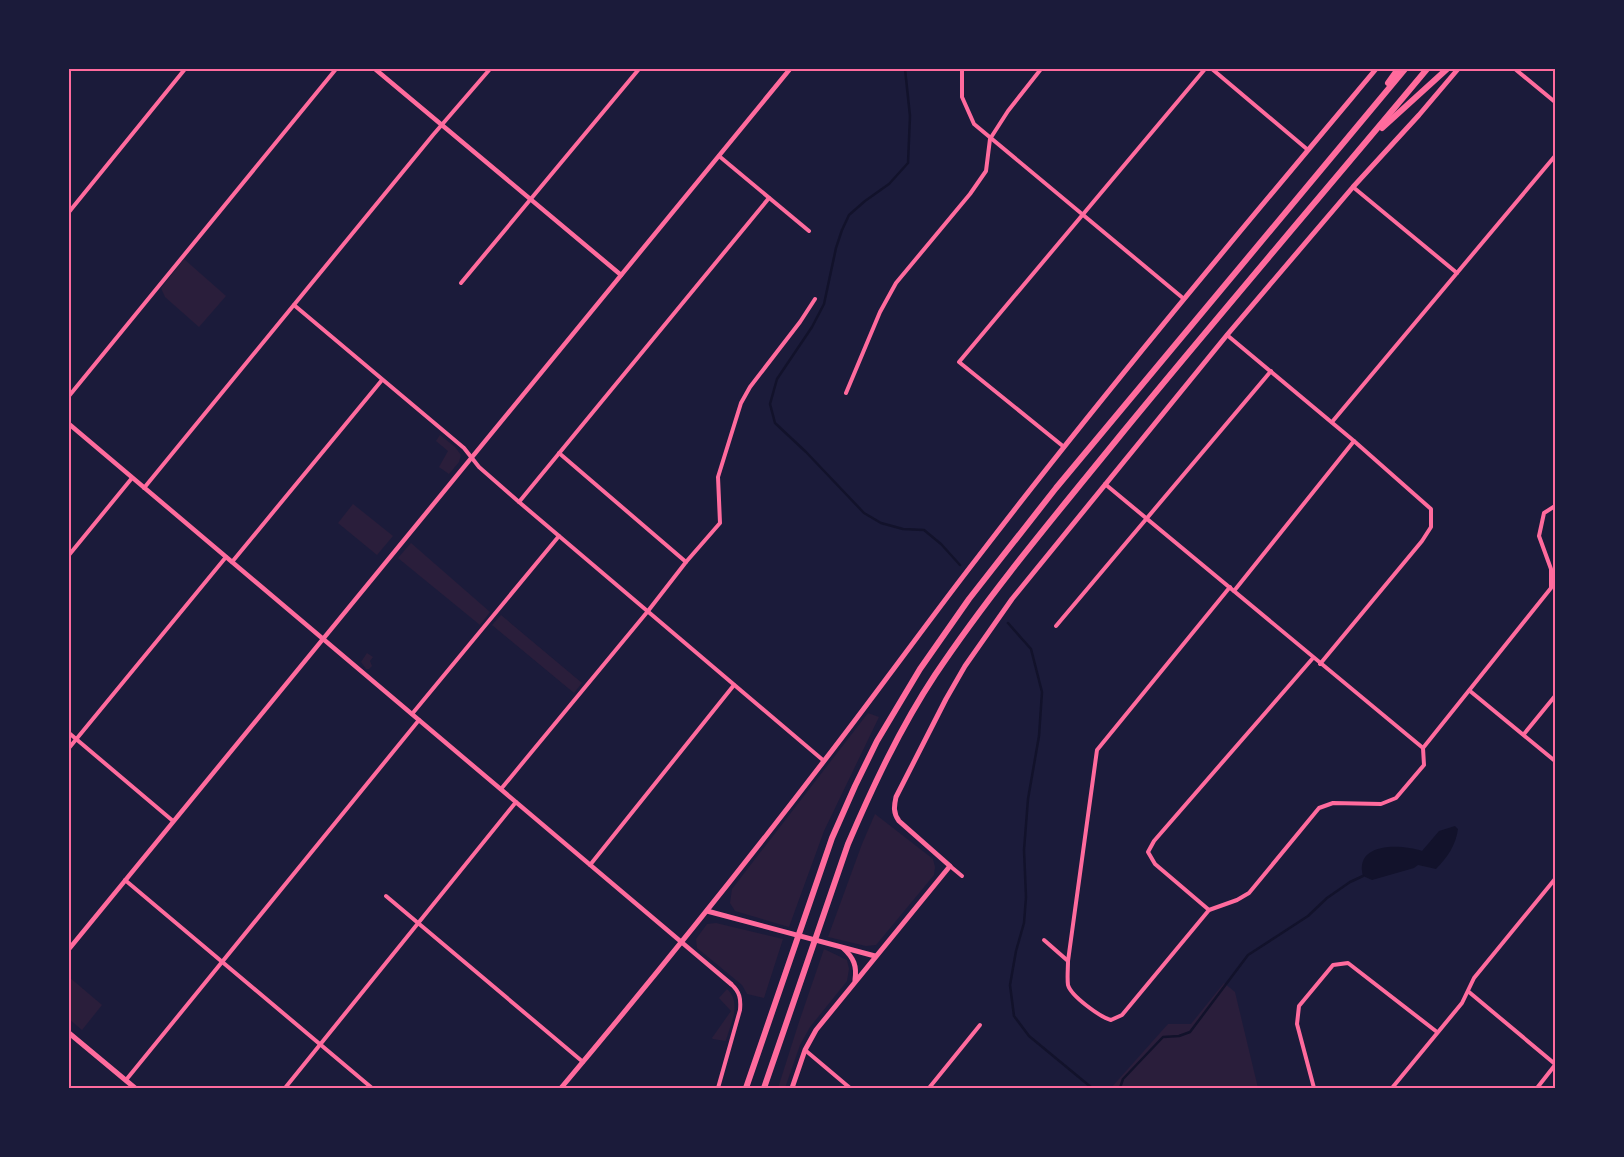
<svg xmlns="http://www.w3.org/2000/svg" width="1624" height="1157" font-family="'Space Grotesk',sans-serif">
<rect width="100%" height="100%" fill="#1b1b3a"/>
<g fill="#2a1e3b">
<path d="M184,259l42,37 -27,31 -34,-30 -4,-9z"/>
<path d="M440,435l15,12 6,8 -2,7 -10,12 -10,-7 9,-16 -12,-10z"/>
<path d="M353,504l40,32 -16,19 -39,-32z"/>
<path d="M411,543l79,69 -10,13 -82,-67z"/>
<path d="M501,615l81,68 -8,10 -82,-68z"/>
<path d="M367,653l6,4 -3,4 2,5 -3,3h-3l-5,-7z"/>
<path d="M868,713l11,4 -55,114 -35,96 -54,-16 -5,-8 2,-14z"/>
<path d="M875,814l58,45 2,8 -1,8 -58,70 -10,1 -38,-9 34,-93z"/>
<path d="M716,923l67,16 -19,59 -17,-4 -5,-9 -45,-37 -1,-9 11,-15z"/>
<path d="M824,949l23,11 2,9 -2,12 -37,46 -10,18 -15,43h-7l21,-66z"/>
<path d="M69,977l33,28 -20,25 -13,-11z"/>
<path d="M1224,983l11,9 23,96h-147l57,-64h23z"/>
<path d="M727,989c15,14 4,34 -1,51l-1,1 -12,-2 -1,-1 19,-27 -12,-13z"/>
</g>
<path fill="#12122b" d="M1455,826l3,3c-2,16 -11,29 -22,40l-18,-4 -4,3 -42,12 -9,-4c-9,-34 38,-32 59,-25l17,-20z"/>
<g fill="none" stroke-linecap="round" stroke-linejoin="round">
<g stroke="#12122b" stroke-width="2.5">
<path d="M905,69l5,47 -2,47 -19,21 -24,17 -16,14 -7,15 -6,18 -12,56 -12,23 -35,52 -7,25 5,19 31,29 58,61 17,10 22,6 21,1 17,14 19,21"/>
<path d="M1008,623l23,26 11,43 -3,44 -11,63 -4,51 2,47 -2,26 -8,28 -6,34 4,31 15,20 63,52"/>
<path d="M1120,1088l3,-9 40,-42 16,-1 11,-4 58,-77 60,-39 19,-18 23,-16 13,-6"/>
</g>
<g stroke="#ff6b9d" stroke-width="4">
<path d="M962,69v28l12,27 210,175"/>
<path d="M1212,69l96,81"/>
<path d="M1515,69l40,33"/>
<path d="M719,156l90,75"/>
<path d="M1353,187l104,86"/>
<path d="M69,212l116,-143"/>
<path d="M461,283l178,-214"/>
<path d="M294,305l170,143 15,19 40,35 305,259"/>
<path d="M1227,335l127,106 77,68v18l-9,14 -102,123"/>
<path d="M846,393l34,-81 16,-29 74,-89 16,-23 4,-32 18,-28 33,-42"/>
<path d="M69,396l267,-327"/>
<path d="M1332,422l223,-266"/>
<path d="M1064,447l-105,-85 246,-293"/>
<path d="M559,453l127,109"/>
<path d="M1105,484l318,264"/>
<path d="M144,488l289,-353 57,-66"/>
<path d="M519,502l250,-304"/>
<path d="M69,555l63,-77"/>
<path d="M232,562l150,-182"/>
<path d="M1230,587l-133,163 -29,211c0,8 -1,17 0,24 3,11 32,32 43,35l11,-5 87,-105 28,-10 12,-7 70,-85 14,-5 48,1 15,-6 28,-33 -1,-17 128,-160v-19l-12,-33 5,-23 11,-7"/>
<path d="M1234,591l120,-150"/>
<path d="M1056,626l215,-255"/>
<path d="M1470,691l85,70"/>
<path d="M412,714l147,-178"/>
<path d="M69,733l104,88"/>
<path d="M1524,734l31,-38"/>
<path d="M69,748l157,-191"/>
<path d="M501,789l147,-178 38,-49 34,-39 -2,-46 23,-74 9,-16 50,-65 15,-23"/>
<path d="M590,865l144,-180"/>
<path d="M950,866l12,10"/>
<path d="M125,880l247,208"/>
<path d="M386,896l197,166"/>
<path d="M1209,910l-54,-46 -7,-12 6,-11 159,-183"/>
<path d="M1044,940l24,21"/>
<path d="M1469,992l86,72"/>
<path d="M805,1050l45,38"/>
<path d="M126,1080l293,-360"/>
<path d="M285,1088l231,-286"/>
<path d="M718,1088l22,-78c1,-11 0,-18 -9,-26"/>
<path d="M929,1088l51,-63"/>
<path d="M1314,1088l-17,-64 2,-18 34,-41 15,-2 89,69"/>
<path d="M1392,1088l70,-85 12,-25 81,-99"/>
<path d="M1537,1088l18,-23"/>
</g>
<g stroke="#ff6b9d" stroke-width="4.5">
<path d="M375,69l246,206"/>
<path d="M69,424l662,560"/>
<path d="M69,949l721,-880"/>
</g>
<g stroke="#ff6b9d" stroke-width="5">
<path d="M707,911l168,45"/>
<path d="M843,948c11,10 14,18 12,32"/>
<path d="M69,1033l66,55"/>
<path d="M561,1088c90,-107 178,-216 263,-327 52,-67 102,-137 154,-204 128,-167 263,-327 398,-488"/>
<path d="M792,1088l13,-38 11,-20 134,-164 -51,-45c-6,-8 -5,-15 -3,-24l50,-98 19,-33 47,-67 215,-264 126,-148 66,-72 39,-46"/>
</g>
<g stroke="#ff6b9d" stroke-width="6">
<path d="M1388,83l10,-14"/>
<path d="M1382,128l65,-59"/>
<path d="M746,1088l86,-250 23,-52 22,-45 43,-72 49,-70 87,-111 349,-419"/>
<path d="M764,1088l84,-244c25,-58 52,-116 87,-169 57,-85 124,-164 188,-243 100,-122 203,-242 304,-363"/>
</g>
</g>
<rect width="1624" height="1157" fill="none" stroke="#1b1b3a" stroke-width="140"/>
<rect x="70" y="70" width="1484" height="1017" fill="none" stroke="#ff6b9d" stroke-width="2"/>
</svg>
